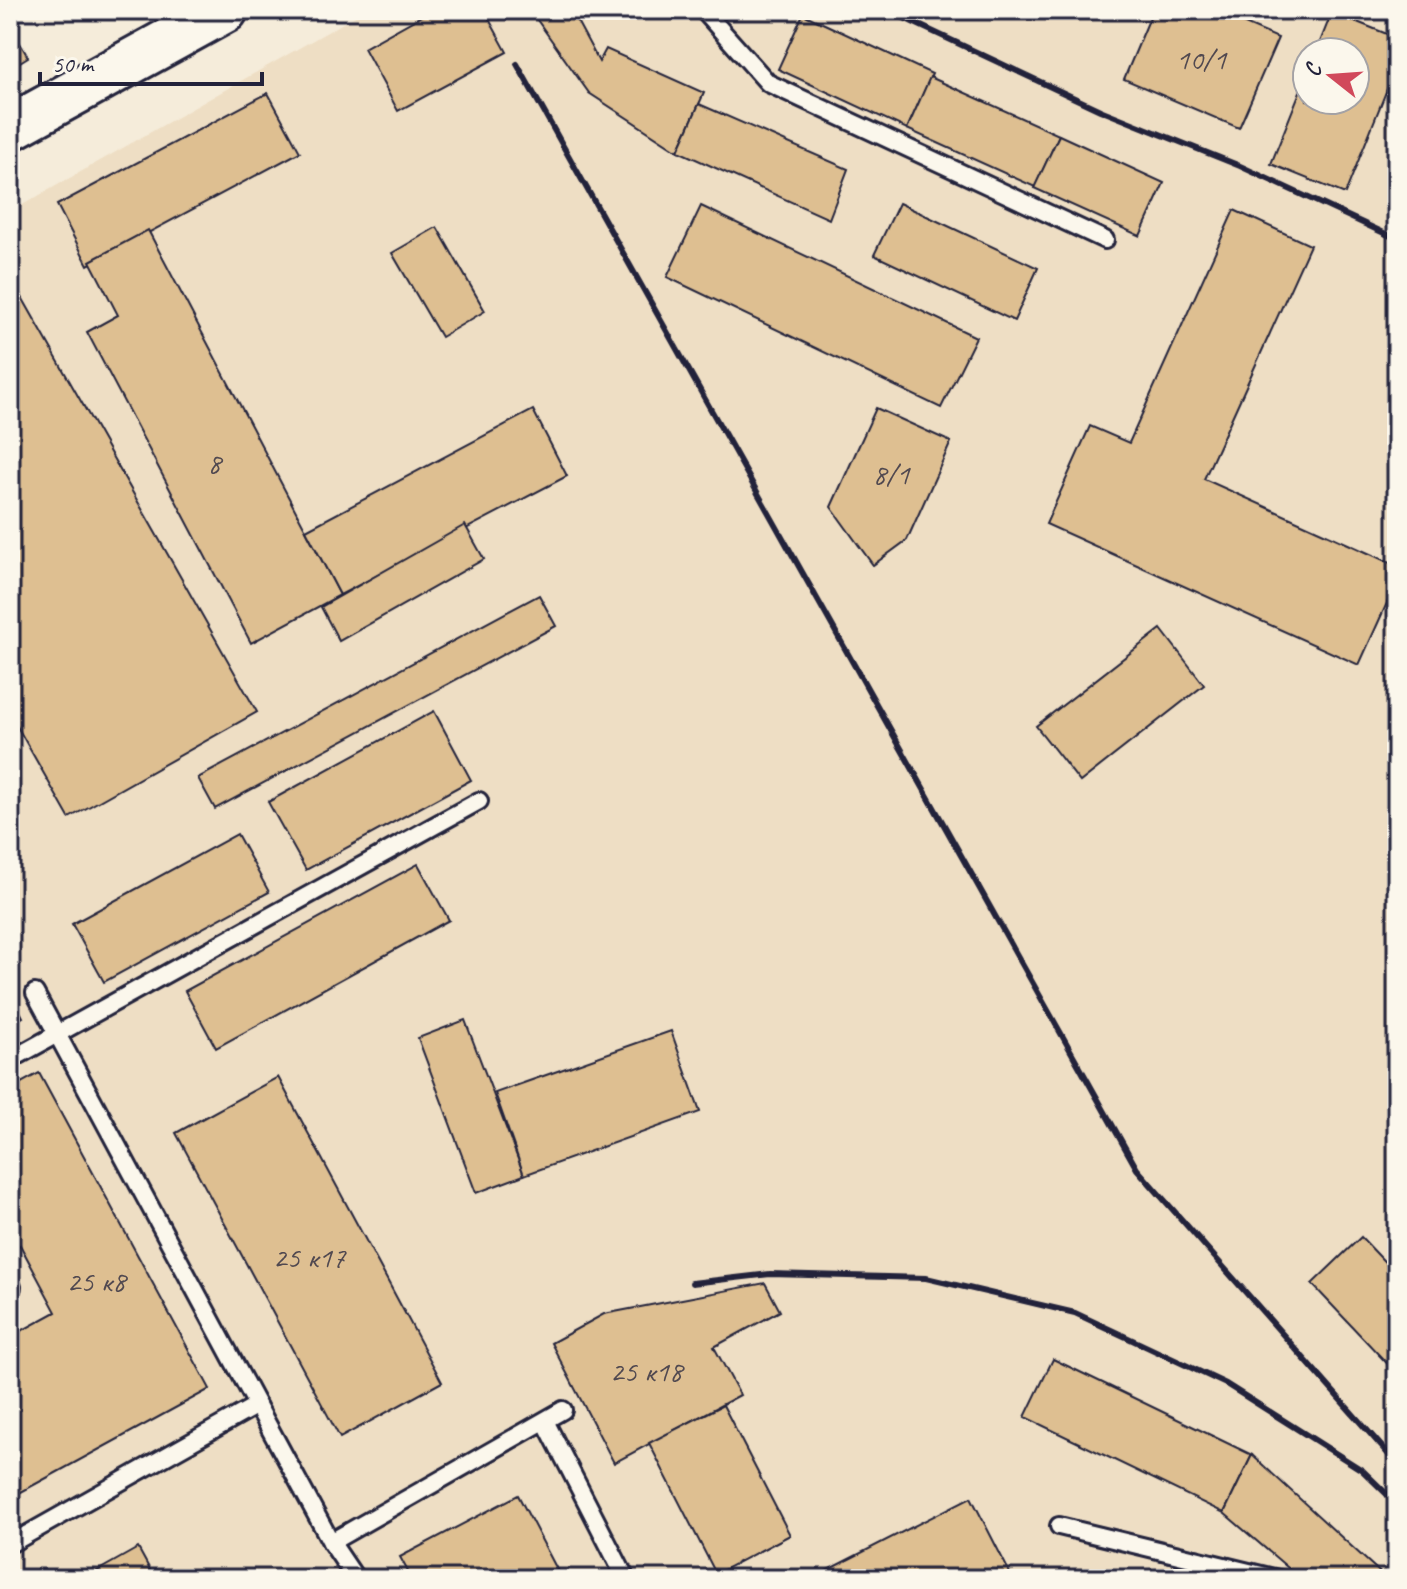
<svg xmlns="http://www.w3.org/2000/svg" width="1407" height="1589" font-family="Caveat,sans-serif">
<rect width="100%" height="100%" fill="#f5ecda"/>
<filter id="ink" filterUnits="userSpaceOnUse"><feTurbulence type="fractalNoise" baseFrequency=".0125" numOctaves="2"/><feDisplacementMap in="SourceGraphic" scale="16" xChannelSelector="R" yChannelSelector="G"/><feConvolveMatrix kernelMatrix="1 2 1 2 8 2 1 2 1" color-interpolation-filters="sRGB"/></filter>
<g filter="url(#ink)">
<path fill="#eedec4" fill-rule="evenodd" d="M366,10h1031v1569h-1387v-1367zM1307,52h48v48h-48z"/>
<g fill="#debf91" stroke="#22223b" stroke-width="2">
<path d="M432,10h52l23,42 -109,59 -34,-63z"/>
<path d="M530,10h41l28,52 7,-13 98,44 -26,58 -89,-58z"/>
<path d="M1153,10h59l66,28 -39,90 -115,-49z"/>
<path d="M1332,12l65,26v26l-52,130 -74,-30 36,-90v26h48v-48h-39z"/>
<path d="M803,14l129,60 -25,55 -129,-60z"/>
<path d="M10,26l18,31 -18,11z"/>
<path d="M930,77l129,58 -24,52 -128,-58z"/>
<path d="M268,93l32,59 -212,113 -31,-60z"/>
<path d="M699,104l149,65 -19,50 -151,-68z"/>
<path d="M1059,135l105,48 -24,53 -106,-48z"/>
<path d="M899,203l139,65 -24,53 -140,-66z"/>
<path d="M701,206l275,131 -35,71 -274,-131z"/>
<path d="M1234,210l76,35 -106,234 193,87v15l-38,84 -313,-141 44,-98 39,17z"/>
<path d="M437,227l48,84 -44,26 -49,-84z"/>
<path d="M148,230l192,365 -89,48 -164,-311 31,-17 -28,-54z"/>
<path d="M10,276l247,436 -188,106 -59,-104z"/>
<path d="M876,408l75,34 -44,98 -34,25 -42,-58z"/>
<path d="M533,410l34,66 -227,119 -34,-65z"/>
<path d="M465,525l19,34 -145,82 -18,-34z"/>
<path d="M539,595l17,31 -341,183 -17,-31z"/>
<path d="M1161,629l43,56 -124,97 -44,-56z"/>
<path d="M434,711l37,69 -165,90 -38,-68z"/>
<path d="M237,834l32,58 -165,90 -32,-58z"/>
<path d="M418,864l31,56 -233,128 -31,-57z"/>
<path d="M10,992l13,25 -13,7z"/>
<path d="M465,1020l59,155 -48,18 -58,-155z"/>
<path d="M671,1031l29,81 -176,63 -29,-82z"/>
<path d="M39,1073l171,316 -200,109v-161l46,-25 -36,-67 -10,6v-162z"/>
<path d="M278,1077l164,305 -102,56 -164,-305z"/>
<path d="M1361,1237l36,38v99l-85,-90z"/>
<path d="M765,1283l15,28 -66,36 26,48 -126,68 -63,-120 53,-29z"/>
<path d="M1053,1359l199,96 -28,58 -199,-96z"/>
<path d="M723,1405l67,130 -74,39 -67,-131z"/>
<path d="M1252,1455l135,124h-86l-77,-66z"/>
<path d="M518,1495l44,84h-150l-12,-22z"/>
<path d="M971,1497l42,82h-203z"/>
<path d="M138,1548l17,31h-72z"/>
</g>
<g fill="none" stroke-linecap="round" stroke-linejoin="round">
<defs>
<g id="lane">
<path d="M703,10l65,73 337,157"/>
<path d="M35,993l222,412"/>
<path d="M10,1060l469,-259"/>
<path d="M10,1288l2,-1"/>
<path d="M545,1421l81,158"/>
<path d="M1059,1526l219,53"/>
<path d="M331,1542l232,-132"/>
<path d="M10,1544l247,-139 74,137 25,37"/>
</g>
<path id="secondary" d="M10,128l215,-118"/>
</defs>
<use href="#lane" stroke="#22223b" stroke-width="22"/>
<use href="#secondary" stroke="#22223b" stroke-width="50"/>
<use href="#lane" stroke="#fbf7ec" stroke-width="16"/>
<use href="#secondary" stroke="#fbf7ec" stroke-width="44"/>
<g stroke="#22223b" stroke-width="6">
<path d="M887,10l213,100 140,56 157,73"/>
<path d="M517,64l620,1105 260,295"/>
<path d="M692,1283l78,-9 156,4 149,35 151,71 136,86 35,34"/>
</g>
</g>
</g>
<g text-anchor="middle" stroke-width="7" stroke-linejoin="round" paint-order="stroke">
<g font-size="30" fill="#514950">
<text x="1201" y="69">10/1</text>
<text x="214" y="473">8</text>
<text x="891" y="484">8/1</text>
<text x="309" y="1267">25 к17</text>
<text x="96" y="1291">25 к8</text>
<text x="646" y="1381">25 к18</text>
</g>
</g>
<rect width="1407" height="1589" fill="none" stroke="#fbf7ec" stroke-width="40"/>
<rect x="20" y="20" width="1367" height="1549" fill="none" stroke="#22223b" stroke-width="3" filter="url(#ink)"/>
<g transform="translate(1331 76) rotate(287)"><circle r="38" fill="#fbf7ec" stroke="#a4a2a5" stroke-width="2"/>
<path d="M0-6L14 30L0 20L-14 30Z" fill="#d1495b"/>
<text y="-12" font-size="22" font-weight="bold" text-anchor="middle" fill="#22223b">С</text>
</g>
<path d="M40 72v12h222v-12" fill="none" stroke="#22223b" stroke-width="4"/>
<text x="52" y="72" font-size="24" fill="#22223b" stroke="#fbf7ec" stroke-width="6" paint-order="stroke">50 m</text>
</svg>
